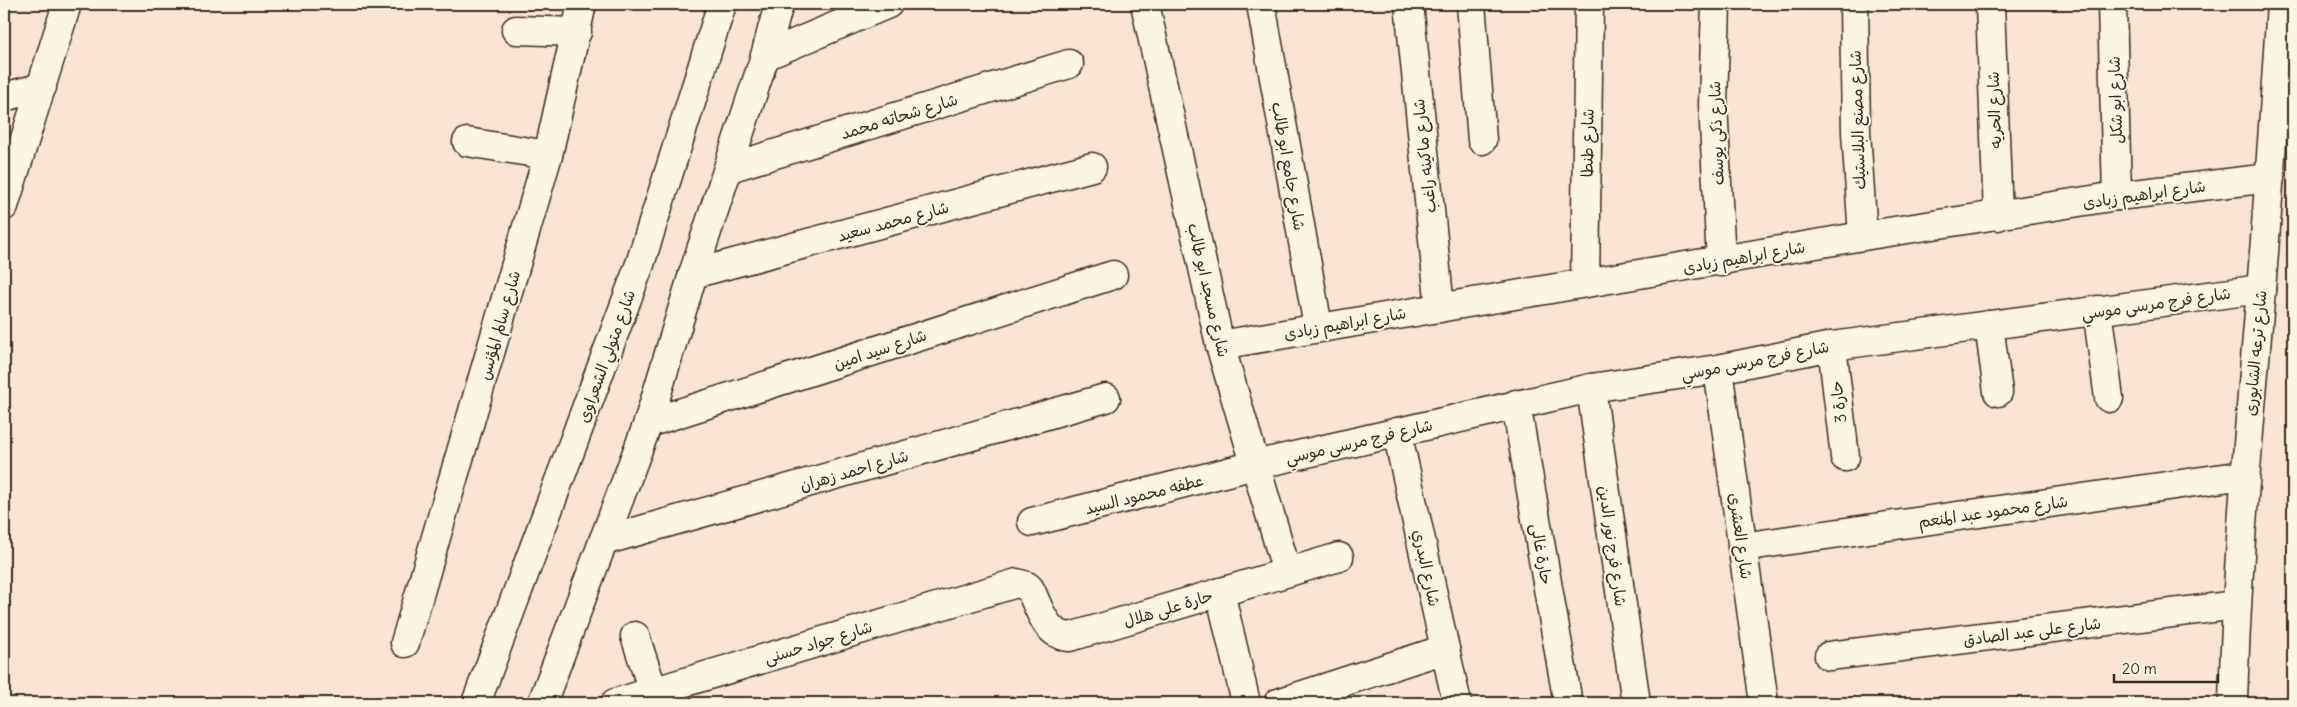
<svg xmlns="http://www.w3.org/2000/svg" width="2297" height="707" font-family="Delius,'Playpen Sans Arabic',sans-serif">
<rect width="100%" height="100%" fill="#fae4d3"/>
<filter id="ink" filterUnits="userSpaceOnUse"><feTurbulence type="fractalNoise" baseFrequency=".02" numOctaves="2"/><feDisplacementMap in="SourceGraphic" scale="10" xChannelSelector="R" yChannelSelector="G"/><feConvolveMatrix kernelMatrix="1 2 1 2 8 2 1 2 1" color-interpolation-filters="sRGB"/></filter>
<g filter="url(#ink)">
<g fill="none" stroke-linecap="round" stroke-linejoin="round">
<defs>
<g id="minor">
<path d="M1145,4l75,341 67,227"/>
<path d="M1261,4l57,323"/>
<path d="M1409,4l31,304"/>
<path d="M1471,4l11,136"/>
<path d="M1716,4l-3,100 8,158"/>
<path d="M1854,4l2,128 7,104"/>
<path d="M1990,4l8,212"/>
<path d="M2112,4l5,192"/>
<path d="M516,30l61,2"/>
<path d="M765,56l123,-52"/>
<path d="M4,97l38,-10"/>
<path d="M467,142l81,13"/>
<path d="M729,168l340,-104"/>
<path d="M4,206l63,-202"/>
<path d="M693,274l399,-107"/>
<path d="M1585,283l4,-279"/>
<path d="M2097,310l12,88"/>
<path d="M1989,325l9,67"/>
<path d="M1220,345l643,-109 254,-40 153,-18"/>
<path d="M1832,346l13,111"/>
<path d="M1718,369l46,334"/>
<path d="M1591,388l45,315"/>
<path d="M1516,404l52,299"/>
<path d="M648,423l465,-148"/>
<path d="M1397,432l60,271"/>
<path d="M1032,522l223,-57 336,-77 127,-19 114,-23 429,-57"/>
<path d="M603,541l503,-143"/>
<path d="M1742,547l502,-72"/>
<path d="M1220,592l26,111"/>
<path d="M635,636l22,67"/>
<path d="M405,643l143,-488 34,-151"/>
<path d="M1829,656l407,-51"/>
<path d="M476,703l164,-439 82,-260"/>
<path d="M542,703l106,-280 45,-149 72,-218 14,-52"/>
<path d="M615,703l402,-120 10,3 3,3c10,20 15,46 40,48l269,-80"/>
<path d="M1278,703l167,-54"/>
<path d="M2233,703c4,-138 16,-275 28,-413 8,-96 14,-191 20,-286"/>
</g>
</defs>
<use href="#minor" stroke="#3b2a1e" stroke-width="31"/>
<use href="#minor" stroke="#fcf5e5" stroke-width="28"/>
</g>
</g>
<g text-anchor="middle" stroke-width="4" stroke-linejoin="round" paint-order="stroke">
<g font-size="16" fill="#3b2a1e" stroke="#fcf5e5">
<text transform="translate(2115 100) rotate(-92)" y="6">شارع ابو شكل</text>
<text transform="translate(1994 110) rotate(-92)" y="6">شارع الحريه</text>
<text transform="translate(899 116) rotate(-17)" y="6">شارع شحاته محمد</text>
<text transform="translate(1857 120) rotate(-92)" y="6">شارع مصنع البلاستيك</text>
<text transform="translate(1716 133) rotate(-92)" y="6">شارع ذكى يوسف</text>
<text transform="translate(1587 143) rotate(-89)" y="6">شارع طنطا</text>
<text transform="translate(1424 156) rotate(-96)" y="6">شارع ماكينه راغب</text>
<text transform="translate(1289 166) rotate(80)" y="6">شارع جامع ابو طالب</text>
<text transform="translate(2144 194) rotate(-8)" y="6">شارع ابراهيم زبادى</text>
<text transform="translate(893 221) rotate(-15)" y="6">شارع محمد سعيد</text>
<text transform="translate(1744 257) rotate(-10)" y="6">شارع ابراهيم زبادى</text>
<text transform="translate(1209 290) rotate(77)" y="6">شارع مسجد ابو طالب</text>
<text transform="translate(2156 303) rotate(-8)" y="6">شارع فرج مرسى موسي</text>
<text transform="translate(1345 323) rotate(-10)" y="6">شارع ابراهيم زبادى</text>
<text transform="translate(499 325) rotate(-74)" y="6">شارع سالم المؤنس</text>
<text transform="translate(880 349) rotate(-18)" y="6">شارع سيد امين</text>
<text transform="translate(2255 353) rotate(-85)" y="6">شارع ترعه الشابورى</text>
<text transform="translate(606 356) rotate(-70)" y="6">شارع متولي الشعراوى</text>
<text transform="translate(1755 360) rotate(-11)" y="6">شارع فرج مرسى موسي</text>
<text transform="translate(1838 402) rotate(-97)" y="6">حارة 3</text>
<text transform="translate(1359 441) rotate(-13)" y="6">شارع فرج مرسى موسي</text>
<text transform="translate(854 470) rotate(-16)" y="6">شارع احمد زهران</text>
<text transform="translate(1144 494) rotate(-14)" y="6">عطفه محمود السيد</text>
<text transform="translate(1993 511) rotate(-8)" y="6">شارع محمود عبد المنعم</text>
<text transform="translate(1741 536) rotate(82)" y="6">شارع العشرى</text>
<text transform="translate(1613 546) rotate(82)" y="6">شارع فرج نور الدين</text>
<text transform="translate(1542 554) rotate(80)" y="6">حارة غالى</text>
<text transform="translate(1427 568) rotate(78)" y="6">شارع البدري</text>
<text transform="translate(1168 608) rotate(-17)" y="6">حارة على هلال</text>
<text transform="translate(2032 631) rotate(-7)" y="6">شارع على عبد الصادق</text>
<text transform="translate(818 642) rotate(-17)" y="6">شارع جواد حسنى</text>
</g>
</g>
<rect width="2297" height="707" fill="none" stroke="#fcf5e5" stroke-width="20"/>
<rect x="10" y="10" width="2277" height="687" fill="none" stroke="#3b2a1e" stroke-width="2" filter="url(#ink)"/>
<path d="M2114 674v8h104v-8" fill="none" stroke="#3b2a1e" stroke-width="2.5"/>
<text x="2122" y="674" font-size="15" fill="#3b2a1e" stroke="#fcf5e5" stroke-width="4" paint-order="stroke">20 m</text>
</svg>
